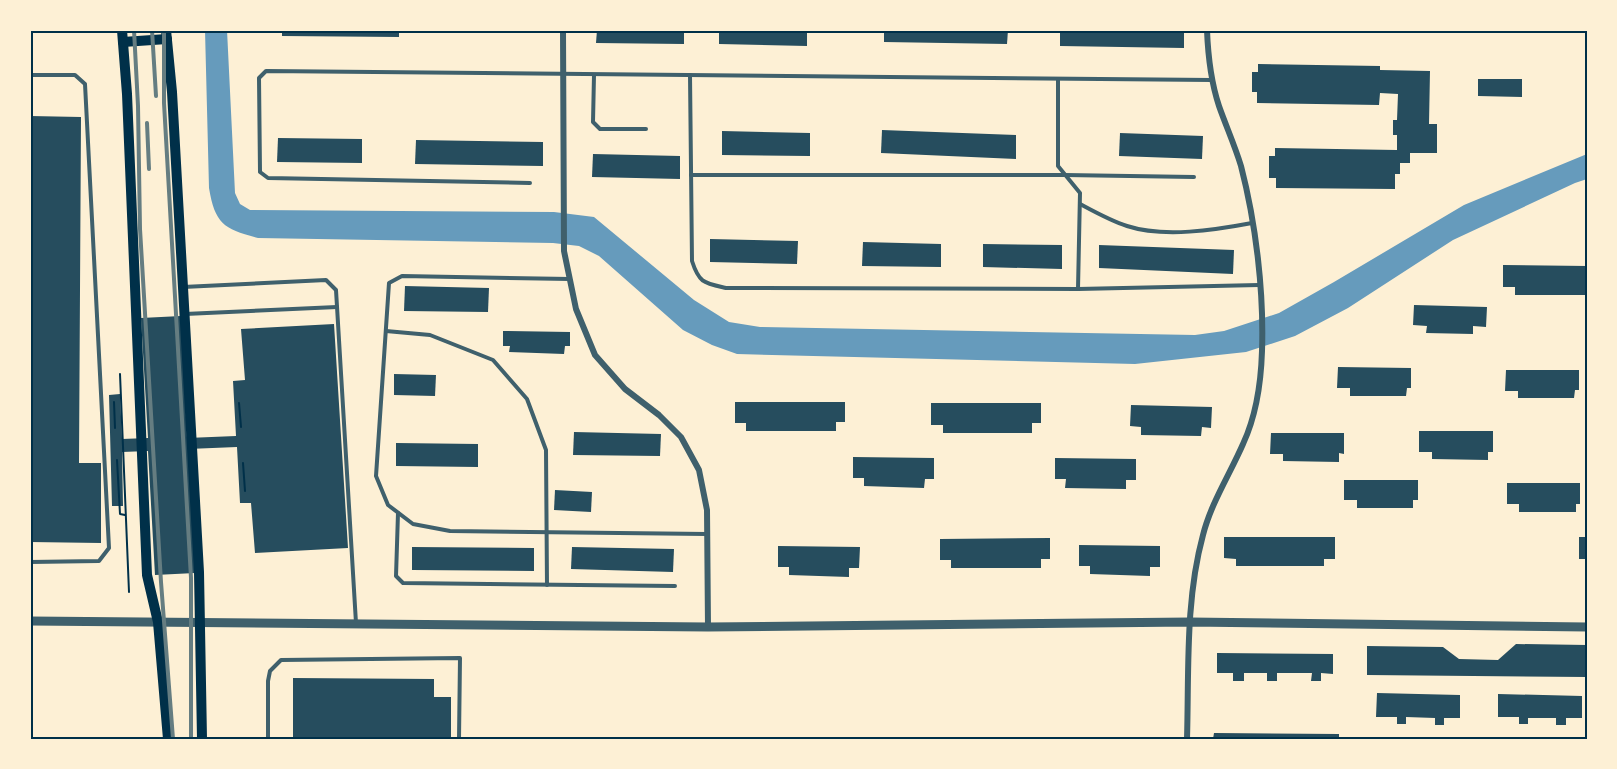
<svg xmlns="http://www.w3.org/2000/svg" width="1617" height="769" font-family="'Alegreya Sans',sans-serif">
<rect width="100%" height="100%" fill="#fdf0d5"/>
<path fill="#669bbc" d="M205,30h22l8,163 5,11 10,6 304,2 40,5 100,83 35,22 31,5 435,8 29,-4 55,-18 55,-31 130,-77 123,-51v25l-12,4 -122,57 -105,68 -53,28 -49,16 -111,12 -398,-10 -25,-9 -29,-15 -84,-74 -20,-10 -26,-3 -295,-5c-34,-9 -43,-14 -49,-50z"/>
<g fill="#264d5e">
<path d="M282,30h117v7l-117,-1z"/>
<path d="M597,30h87v14l-88,-1z"/>
<path d="M719,30h88v16l-88,-2z"/>
<path d="M884,30h124l-1,14 -123,-2z"/>
<path d="M1060,30h124v18l-124,-2z"/>
<path d="M1258,64l122,2v4l50,1 -1,53h8v29h-27v10h-10v11h-5v15l-119,-1v-10h-7v-22h6v-8l122,2v-15h-4v-15h4l1,-26 -18,-1 -1,12 -122,-2v-11h-5v-20h6z"/>
<path d="M1478,79h44v18l-44,-1z"/>
<path d="M30,116l51,1 -2,346h22v80l-71,-1z"/>
<path d="M882,130l134,5v24l-135,-6z"/>
<path d="M722,131l88,2v23l-88,-1z"/>
<path d="M1120,133l83,3 -1,23 -83,-3z"/>
<path d="M278,138l84,1v24l-85,-1z"/>
<path d="M416,140l127,2v24l-128,-2z"/>
<path d="M593,154l87,2v23l-88,-2z"/>
<path d="M710,239l88,2 -1,23 -87,-2z"/>
<path d="M863,242l78,2v23l-79,-1z"/>
<path d="M983,244l79,1v24l-79,-2z"/>
<path d="M1099,245l135,5 -1,24 -134,-6z"/>
<path d="M1503,265l84,1v29h-72v-8h-12z"/>
<path d="M405,286l84,2 -1,24 -84,-1z"/>
<path d="M1414,305l73,2 -1,20 -13,-1v8l-47,-1 1,-7 -14,-1z"/>
<path d="M181,316l6,122 49,-2 -3,-55 12,-1 -4,-51 93,-5 14,224 -93,5 -4,-50h-11l-3,-56 -49,2 7,124 -40,2 -7,-124 -26,1 1,54h-11l-3,-111 11,-1 2,45 26,-1 -7,-120z"/>
<path d="M503,331l67,1v14h-5l-1,8 -55,-2 1,-6h-7z"/>
<path d="M1338,367l73,1v20h-4l-1,8h-56v-8h-13z"/>
<path d="M1506,370h73v20h-4l-1,8h-56v-7h-13z"/>
<path d="M394,374l42,1 -1,21 -41,-1z"/>
<path d="M735,402h110v20h-9v9h-90v-8h-11z"/>
<path d="M931,403h110v20h-9v10h-89v-8h-12z"/>
<path d="M1131,405l81,2 -1,21 -9,-1 -1,9 -60,-1v-8l-11,-1z"/>
<path d="M1419,431h74v21h-5v8l-56,-1v-7h-13z"/>
<path d="M574,432l87,2 -1,22 -87,-1z"/>
<path d="M1271,433h73v21l-5,-1v9l-56,-1v-7h-13z"/>
<path d="M396,443l82,1v23l-82,-1z"/>
<path d="M853,457l81,1v21h-9l-1,9 -60,-2v-8h-11z"/>
<path d="M1055,458l81,1v21h-10v9l-61,-1 1,-9h-11z"/>
<path d="M1344,480h74v20h-5v8h-56v-8h-13z"/>
<path d="M1507,483h73v21h-4v8h-57v-8h-12z"/>
<path d="M555,490l37,2 -1,20 -37,-2z"/>
<path d="M1224,537h111v22h-11v7h-88v-7l-12,-1z"/>
<rect x="1579" y="537" width="8" height="22"/>
<path d="M1050,538v21h-9v9h-90v-8h-11v-21z"/>
<path d="M1079,545l81,1v21h-10v9l-60,-2v-8h-11z"/>
<path d="M778,546l82,1 -1,21h-10v9l-60,-2v-8h-11z"/>
<path d="M412,547l122,1v23l-122,-1z"/>
<path d="M572,547l102,2 -1,23 -102,-3z"/>
<path d="M1516,644l71,1v32l-220,-2v-29l76,1 16,12 39,1z"/>
<path d="M1217,653l116,1v20l-12,-1v8h-10l1,-8h-35v8h-10v-8h-23v8h-11v-8h-16z"/>
<path d="M293,678l141,1v18h17v42h-158z"/>
<path d="M1377,693l83,2v23h-16v7h-9v-7l-29,-1v7h-9v-7h-21z"/>
<path d="M1498,694l84,2v22h-16v7h-10v-7h-28v6h-9v-7h-21z"/>
<path d="M1214,733l125,1v5h-126z"/>
</g>
<g fill="none" stroke-linecap="round" stroke-linejoin="round">
<g stroke="#003049" stroke-width="2">
<path d="M120,374l9,218"/>
<path d="M114,402l1,26"/>
<path d="M239,403l2,24"/>
<path d="M117,460l3,54 5,1"/>
<path d="M243,463l2,28"/>
</g>
<g stroke="#3f606c" stroke-width="4">
<path d="M30,75h45l10,9 24,464 -10,13 -69,1"/>
<path d="M594,75l-1,47 7,7h46"/>
<path d="M690,75l2,186c7,22 12,22 34,27l352,1 181,-4"/>
<path d="M1058,79v87l22,27 -2,96"/>
<path d="M691,175h374l129,2"/>
<path d="M530,183l-262,-5 -8,-6 -1,-94 7,-7 946,9"/>
<path d="M1080,204c15,8 31,17 47,22 37,12 88,4 125,-3"/>
<path d="M570,279l-168,-3 -13,7 -13,193 12,29 25,19 37,7 257,3"/>
<path d="M183,287l143,-7 10,10 20,333"/>
<path d="M185,314l152,-7"/>
<path d="M386,331l44,4 63,25 34,39 19,51 1,135"/>
<path d="M398,513l-2,63 7,7 272,3"/>
<path d="M268,739v-58l2,-10 11,-11 179,-2 -1,81"/>
</g>
<g stroke="#3f606c" stroke-width="6">
<path d="M563,30l1,221 12,58 19,46 30,34 34,26 22,22 18,33 8,40 1,117"/>
<path d="M1187,739c2,-67 -2,-138 16,-204 8,-32 27,-61 40,-91 14,-30 18,-61 19,-93 2,-59 -6,-127 -21,-185 -6,-20 -15,-40 -22,-60 -8,-24 -11,-50 -12,-76"/>
</g>
<path stroke="#3f606c" stroke-width="9" d="M30,621l678,6 482,-5 397,5"/>
<g stroke="#003049" stroke-width="10">
<path d="M122,30l5,64 20,481 11,47 10,117"/>
<path d="M166,30l6,62 27,480 3,167"/>
<path d="M123,42l44,-3"/>
</g>
<g stroke="#657d81" stroke-width="4">
<path d="M134,30l4,76 2,123 21,353 12,157"/>
<path d="M152,30l4,66"/>
<path d="M164,30v73l27,475v161"/>
<path d="M147,123l2,46"/>
</g>
</g>
<rect width="1617" height="769" fill="none" stroke="#fdf0d5" stroke-width="63"/>
<rect x="32" y="32" width="1554" height="706" fill="none" stroke="#003049" stroke-width="2"/>
</svg>
